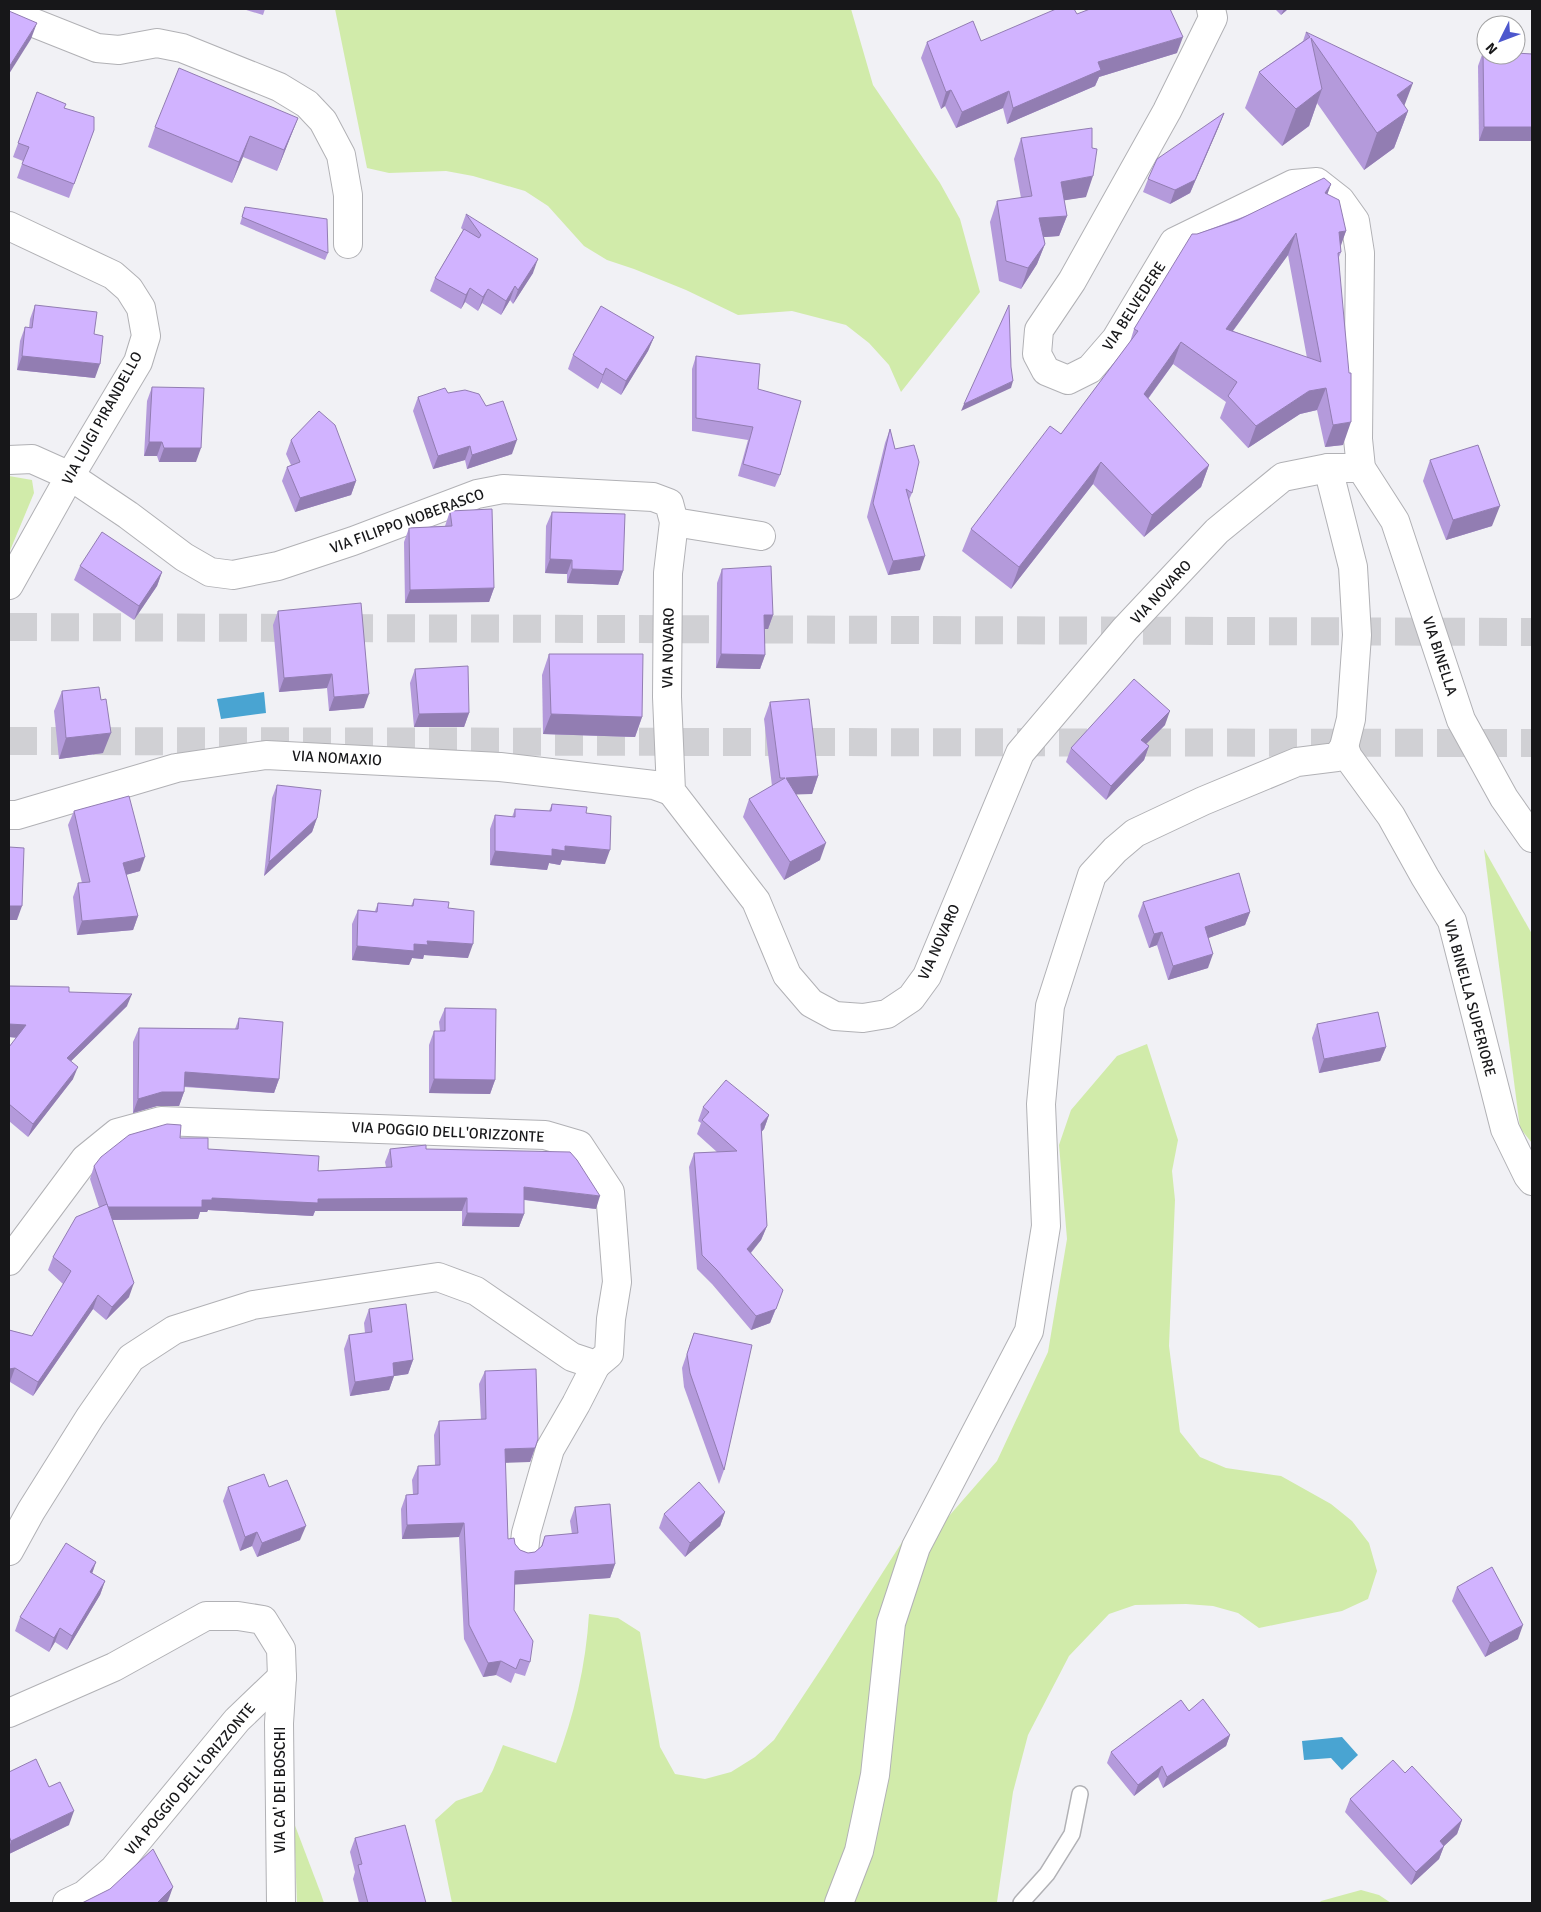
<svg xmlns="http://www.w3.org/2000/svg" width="1541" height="1912" font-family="Signika,sans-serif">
<rect width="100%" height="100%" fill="#f1f1f5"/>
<g fill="#d1ebaa">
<path d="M335,9h516l22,76 67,98 20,36 20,73 -79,100 -12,-27 -20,-22 -23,-18 -54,-14 -54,4 -52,-25 -52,-21 -27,-9 -23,-14 -36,-40 -23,-15 -52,-15 -27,-5 -57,2 -22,-5z"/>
<path d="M9,476l23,4 2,13 -25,60z"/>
<path d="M1484,849l48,85v209l-12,-15z"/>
<path d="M1147,1044l31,96 -6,31 3,29 -6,146 11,86 20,25 26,11 55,8 50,28 21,17 17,22 8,28 -9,28 -26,12 -83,17 -21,-15 -25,-7 -27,-2 -51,1 -26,9 -40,42 -41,79 -15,57 -16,110 -2,1h-543l-17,-83 21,-19 26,-9 11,-22 10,-25 53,18c18,-47 30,-98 33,-149l29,4 22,14 20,115 15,27 30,5 26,-7 24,-15 19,-17 51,-77 79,-124 20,-18 25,-5 48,-55 51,-109 19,-113 -8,-94 12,-35 46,-54z"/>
<path d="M294,1823l27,71 3,9h-27z"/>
<path d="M1361,1890l18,5 12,8h-72l2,-2z"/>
</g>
<g fill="#49a4d2">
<path d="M264,692l2,21 -45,6 -4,-20z"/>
<path d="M1342,1737l16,18 -16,15 -11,-12 -27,2 -2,-19z"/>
</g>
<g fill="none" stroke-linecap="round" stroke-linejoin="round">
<g stroke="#d0d0d4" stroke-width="28" stroke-dasharray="28 14" stroke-linecap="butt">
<path d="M9,627l1523,5"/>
<path d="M9,741l1523,2"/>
</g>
<defs>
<path id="service" d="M1021,1903l26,-29 25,-40 8,-40"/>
<g id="minor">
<path d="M1211,9l2,9 -46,93 -95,170 -33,49 -2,24 9,17 22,9 22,-11 26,-30 58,-97 119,-58 24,-2 23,18 15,21 5,32 -2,186 3,29 34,53 66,199 43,78 28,40"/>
<path d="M9,13l88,35 22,2 38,-7 25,5 97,39 28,17 16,17 18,34 7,40v49"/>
<path d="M9,226l104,49 16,14 12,19 5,28 -8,26 -68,114 -61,109"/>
<path d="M9,460l23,-1 38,17 58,39 56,42 26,15 23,3 45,-9 75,-25 124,-47 26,-5 150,8 16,6 5,19 -6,51 -1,124 4,94 85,110 31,74 24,28 24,13 28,2 24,-4 24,-16 16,-22 93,-223 105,-124 92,-98 66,-54 45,-9h33"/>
<path d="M674,522l87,14"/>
<path d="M1344,747l4,10 43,59 34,61 27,44 53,208 23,47 4,5"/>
<path d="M9,815h8l159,-47 90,-13 234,12 154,18 17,6"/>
<path d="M9,1261l76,-102 32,-26 44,-12 384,14 34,10 31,47 7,90 -6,37 -2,35 -13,11 -24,-8 -96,-66 -38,-14 -185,28 -79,25 -43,28 -41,59 -59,94 -22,40"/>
<path d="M524,1551l2,-18 24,-84 26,-45 20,-39"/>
<path d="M9,1713l105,-46 92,-51h32l25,4 18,29 1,28 -3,46 2,180"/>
<path d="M67,1903l17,-8 30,-26 123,-149 45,-43"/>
<path d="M839,1903l20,-52 16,-76 16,-152 25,-76 113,-216 17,-105 -5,-122 9,-98 42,-131 23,-25 20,-17 68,-32 94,-39 40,-5 7,-10 7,-28 6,-84 -4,-68 -25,-99"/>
</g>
</defs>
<use href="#service" stroke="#b1b1b5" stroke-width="18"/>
<use href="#minor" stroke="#b1b1b5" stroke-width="30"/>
<use href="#service" stroke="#fff" stroke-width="15"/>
<use href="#minor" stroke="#fff" stroke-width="28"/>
</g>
<g fill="#b49adb" fill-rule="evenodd">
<path d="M243,9h22l-2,6z"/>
<path d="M1275,9h13l-7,6z"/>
<path d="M1077,14l100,39 -78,24 -4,9 -88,38 -4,-16 -47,20 -11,-22 -4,3 -20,-51 6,-16 54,-1z"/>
<path d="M1306,32l98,74 4,5 -14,37 -30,22 -47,-67 -8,23 -27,20 -37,-38 14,-36 44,-31z"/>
<path d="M1483,52l49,2v87h-53l-1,-75z"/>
<path d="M37,92l27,16 30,22 -25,68 -52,-20 6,-17 -10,-4z"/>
<path d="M298,118l-21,53 -34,-14 -11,26 -84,-36 7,-20z"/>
<path d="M1219,126l-29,67 -20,11 -27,-12 5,-13z"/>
<path d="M1021,138l65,59 -22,3 3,16 -8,20 -15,1 1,7 -8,20 -16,25 -22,-8 -9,-59 7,-21 24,-3 -7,-39z"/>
<path d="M1331,184l-4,10 19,37 -6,15 1,6 -2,5 4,188 -18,2 -8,-37 -17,4 -52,34 -28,-30 6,-16 -53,-38 -25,35 61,66 -8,22 -57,50 -51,-53 -82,105 -49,-38 9,-22 90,-95 69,-92 4,-13 63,-95zM1288,255l19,103 -74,-27z"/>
<path d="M245,207l83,46 -3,7 -85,-36z"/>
<path d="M466,214l67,59 -20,31 -3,-4 -9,15 -19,-12 -4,8 -13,-9 -4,7 -31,-18 5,-13 28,-48 -2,-2z"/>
<path d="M35,305l60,73 -78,-8 3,-29 5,-14 4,1 1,-9z"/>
<path d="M654,337l-6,14 -27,44 -20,-13 -3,7 -30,-20 5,-14z"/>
<path d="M696,356l62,33 22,86 -5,12 -37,-11 10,-36 -56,-9v-62z"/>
<path d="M152,387l44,75h-37l-2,-6h-13l3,-55z"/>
<path d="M448,393l64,61 -45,15 -2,-9 -32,9 -20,-58 5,-14z"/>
<path d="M890,429l5,20 17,44 -3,7 11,70 -32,5 -21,-58 18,-74z"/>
<path d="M291,440l65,41 -5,14 -56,17 -13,-31 5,-14 4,-2 -5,-11z"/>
<path d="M1430,460l62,66 -46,14 -23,-59z"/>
<path d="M450,511l44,77 -5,14 -84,1 -1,-61 5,-14 36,-2z"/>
<path d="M552,512l71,59 -5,14 -51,-2v-9l-22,-1 1,-47z"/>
<path d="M80,566l82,6 -5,14 -23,34 -60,-40z"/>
<path d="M722,569l51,46 -5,14h-3v26l-5,14 -44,-1 1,-85z"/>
<path d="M278,611l86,97 -35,3 -2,-23 -48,4 -6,-67z"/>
<path d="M549,654l93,63 -7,20 -92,-3 -1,-59z"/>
<path d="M415,669l54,44 -5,14h-50l-4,-44z"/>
<path d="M62,691l41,62 -44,6 -5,-48z"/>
<path d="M770,702l48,74 -6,18h-16l24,66 -36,20 -41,-63 6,-18 23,-13 -8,-67z"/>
<path d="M1165,725l-19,19 3,2 -5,14 -38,40 -40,-38 5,-14z"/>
<path d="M277,785l40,33 -5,14 -48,44 8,-78z"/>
<path d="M552,804l34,9 19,51 -43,-4 -2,5 -11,-2 -2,7 -57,-5v-36l5,-14 17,2 3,-8 34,2z"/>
<path d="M74,811l66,60 -14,4 12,41 -5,14 -56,5 -4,-38 5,-14h4l-14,-58z"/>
<path d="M414,899l34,9 20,50 -44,-3 -1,4 -11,-1 -3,7 -57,-5v-36l6,-14 17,1 3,-8 33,3z"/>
<path d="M1143,902l107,10 -5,13 -37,13v30l-40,12 -11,-35 -8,3 -11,-32z"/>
<path d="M9,986l60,6 58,14 -56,55 2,18 -45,58 -19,-16v-74l8,-9 -8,-1z"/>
<path d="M445,1008l50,72 -5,14 -61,-1v-48l5,-14h6l-1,-9z"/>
<path d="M239,1018l40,61 -5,14 -90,-6v5l-5,14h-22l-24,7v-71l6,-14 96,1z"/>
<path d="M1317,1024l69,23 -6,14 -61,12 -7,-35z"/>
<path d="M703,1107l66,8 -5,14 -3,3 6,94 -6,14 -10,13 27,51 -8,19 -19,7 -39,-46 -15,-15 -8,-102 5,-14 23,-1 -20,-18 4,-11 -3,-2z"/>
<path d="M180,1138l28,11 110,22 68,-4 -1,-5 5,-13h36l170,60 -72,-9v14l-5,13 -57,-1v-15h-147l-2,5 -105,-6 -1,2h-7l-2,7 -86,1 17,77 -23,23 -13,-11 -60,87 -23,-14 -1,-52 23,6 31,-52 -15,-14 5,-13 46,-50 -9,-28 4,-13z"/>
<path d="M369,1309l44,51 -5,14 -14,2 -5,14 -39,6 -6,-47 5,-14 16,-2 -1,-10z"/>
<path d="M694,1333l30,137 -5,14 -35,-97 -2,-19z"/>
<path d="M485,1371l50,77 -5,14h-25l3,77 7,5 5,6 8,3 7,-1 6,-5 4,-11 27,-2 -2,-13 5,-14 40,57 -5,14 -95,6 -1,26 16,52 -5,14 -10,-3 -4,10 -15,-8 -13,2 -19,-38 -5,-102 -57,2 -1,-30 5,-14 7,-1 -1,-14 6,-14 17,-1 -1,-30 5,-14 42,-1 -2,-36z"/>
<path d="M228,1487h41l31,53 -43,17 -5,-11 -12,5 -17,-50z"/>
<path d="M725,1512l-5,14 -35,31 -26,-29 5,-14z"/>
<path d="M96,1562l-4,12 13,7 -5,14 -33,55 -12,-8 -6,10 -34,-21 5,-14z"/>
<path d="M1457,1587l61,52 -33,18 -33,-56z"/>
<path d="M1189,1711l41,24 -4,11 -63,42 -5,-11 -24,19 -27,-33 4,-11z"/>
<path d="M9,1772l40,15 20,38 -60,29z"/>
<path d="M1405,1773l57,47 -5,14 -13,12 -5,13 -28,26 -66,-73 5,-13z"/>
<path d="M355,1838l71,65h-67l-6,-24 2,-7 -5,-20z"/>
</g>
<g fill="#927db2">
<path d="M1284,9h4l-7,6z"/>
<path d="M37,23l-6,16 -22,35v-7z"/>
<path d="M1183,37l-6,16 -78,24 -4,9 -88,38 6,-16 85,-46z"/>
<path d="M1413,83l-13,34 8,-6 -14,37 -30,22 13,-37 20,-38z"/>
<path d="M1322,89l-13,37 -27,20 14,-37z"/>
<path d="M951,90l-6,16 -4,3 5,-17z"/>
<path d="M1009,91l-6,17 -47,20 6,-16z"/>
<path d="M1224,113l-5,13 -29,67 -20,11 5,-14z"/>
<path d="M298,118l-8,20 -13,33 7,-21z"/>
<path d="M1484,127h48v14h-53z"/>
<path d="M250,136l-7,21 -11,26 7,-21z"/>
<path d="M1093,176l-7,21 -32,5 7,-20z"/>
<path d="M1331,184l-8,23 2,-14z"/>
<path d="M1067,216l-8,20 -27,2 7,-20z"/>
<path d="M1346,231l-8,23 1,-22z"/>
<path d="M1296,233l-8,22 -70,96 8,-22z"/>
<path d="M1045,244l-8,20 -16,25 7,-21z"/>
<path d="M538,259l-5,14 -20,31 5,-14z"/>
<path d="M515,286l-5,14 -9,15 5,-14z"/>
<path d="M470,288l-5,14 -4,7 5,-14z"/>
<path d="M488,289l-6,14 -4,8 5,-14z"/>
<path d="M654,337l-6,14 -27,44 5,-14z"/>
<path d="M1181,342l-8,22 -38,52 9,-22z"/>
<path d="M22,356l78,8 -5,14 -78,-8z"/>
<path d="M606,368l-5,14 -3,7 5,-14z"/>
<path d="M1013,381l-2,7 -50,23 3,-7z"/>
<path d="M1326,388l-9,22 -17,4 -52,34 8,-22 53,-35z"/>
<path d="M1351,422l-8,23 -18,2 8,-22z"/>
<path d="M517,440l-5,14 -45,15 5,-14z"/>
<path d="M149,442h13l-5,14h-13z"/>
<path d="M470,446l-5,14 -32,9 5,-13z"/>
<path d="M164,448h37l-5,14h-37z"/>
<path d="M1101,462l-8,22 -82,105 8,-22z"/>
<path d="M1209,465l-8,22 -57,50 8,-22z"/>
<path d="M356,481l-5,14 -56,17 5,-14z"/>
<path d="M1500,506l-8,20 -46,14 7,-20z"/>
<path d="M925,556l-5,14 -32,5 5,-14z"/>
<path d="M550,559l22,1 -5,14 -22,-1z"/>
<path d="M572,569l51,2 -5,14 -51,-2z"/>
<path d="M162,572l-5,14 -23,34 5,-14z"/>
<path d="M494,588l-5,14 -84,1 5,-13z"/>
<path d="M764,615h9l-5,14h-9z"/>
<path d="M721,654l44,1 -5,14 -44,-1z"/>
<path d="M332,674l-5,14 -48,4 5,-14z"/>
<path d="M369,694l-5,14 -35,3 5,-14z"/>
<path d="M1170,711l-5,14 -29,29 5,-14z"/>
<path d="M469,713l-5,14h-50l5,-13z"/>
<path d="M551,714l91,3 -7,20 -92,-3z"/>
<path d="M111,733l-8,20 -44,6 7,-21z"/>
<path d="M1149,746l-5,14 -38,40 5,-14z"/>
<path d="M818,776l-6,18 -32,1 6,-17z"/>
<path d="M317,818l-5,14 -48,44 5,-14z"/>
<path d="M826,843l-6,17 -36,20 6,-18z"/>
<path d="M565,846l45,4 -5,14 -43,-4 -2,5 -11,-2 -2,7 -57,-5 5,-14 57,-2z"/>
<path d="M145,857l-5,14 -22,6 5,-14z"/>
<path d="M9,906h13l-5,14h-8z"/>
<path d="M1250,912l-5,13 -45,16 5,-14z"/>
<path d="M138,916l-5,14 -56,5 5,-14z"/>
<path d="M1162,932l-5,13 -8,3 5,-14z"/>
<path d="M427,941l46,3 -5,14 -44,-3 -1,4 -11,-1 -3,7 -57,-5 5,-14 57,-2z"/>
<path d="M1213,954l-5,14 -40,12 5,-14z"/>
<path d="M132,994l-5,12 -65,64 5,-12z"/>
<path d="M9,1024l17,1 -4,13 -13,-1z"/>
<path d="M1386,1047l-6,14 -61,12 5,-14z"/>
<path d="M78,1067l-5,12 -45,58 5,-13z"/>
<path d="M185,1072l94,7 -5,14 -94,-7z"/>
<path d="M434,1079l61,1 -5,14 -61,-1z"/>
<path d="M162,1092h22l-5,14h-22l-24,7 5,-14z"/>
<path d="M769,1115l-5,14 -8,9 5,-14z"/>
<path d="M524,1187l76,9 -4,13 -77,-10z"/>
<path d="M212,1198l106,1 149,-1 -5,13h-147l-2,5 -105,-6 -1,2h-7l-2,7 -95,1 5,-13 94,-7z"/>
<path d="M467,1213l57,1 -5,13 -57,-1z"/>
<path d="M767,1226l-6,14 -19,23 5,-14z"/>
<path d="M134,1283l-5,14 -23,23 6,-13z"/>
<path d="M783,1290l-13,33 -19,7 5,-14z"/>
<path d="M98,1295l-5,14 -60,87 5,-14z"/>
<path d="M413,1360l-5,14 -20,3 5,-14z"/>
<path d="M15,1368l-5,14h-1v-13z"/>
<path d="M394,1376l-5,14 -39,6 5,-14z"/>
<path d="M535,1448l-5,14 -30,1 5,-14z"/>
<path d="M725,1512l-5,14 -35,31 5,-14z"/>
<path d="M464,1523l-5,14 -57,2 5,-14z"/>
<path d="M306,1526l-6,14 -43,17 5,-14z"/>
<path d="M257,1532l-5,14 -12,5 5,-14z"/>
<path d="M96,1562l-5,14 -1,-4z"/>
<path d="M615,1564l-5,14 -100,7 5,-14z"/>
<path d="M105,1581l-5,14 -33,55 5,-14z"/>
<path d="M1523,1625l-5,14 -33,18 5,-14z"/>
<path d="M60,1628l-5,14 -6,10 5,-14z"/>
<path d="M501,1661l-5,14 -13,2 5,-14z"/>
<path d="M1230,1735l-4,11 -63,42 4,-11z"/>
<path d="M1162,1766l-4,11 -24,19 4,-11z"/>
<path d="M74,1811l-5,14 -60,29v-6l2,-7z"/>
<path d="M1462,1820l-5,14 -13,12 -5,13 -28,26 5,-13 24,-31z"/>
<path d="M173,1887l-5,14 -2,2h-10z"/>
</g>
<g fill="#d1b3ff" stroke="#927db2" fill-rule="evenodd">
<path d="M1056,9h18l3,5 13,-5h80l13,28 -85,25 3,8 -88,38 -4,-17 -47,21 -11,-22 -5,2 -19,-50 46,-21 8,20z"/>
<path d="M9,11l28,12 -28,44z"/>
<path d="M1306,32l107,51 -16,12 11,16 -31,22 -66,-95 11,51 -26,20 -37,-37 51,-35z"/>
<path d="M1483,52l3,1v2h30v-2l16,1v73h-48z"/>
<path d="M179,68l119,50 -14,32 -34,-14 -11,26 -84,-35z"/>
<path d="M37,92l29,12 -2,4 30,9v13l-20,54 -52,-20 7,-17 -11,-4z"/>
<path d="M1224,113l-29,67 -20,10 -27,-11 9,-20z"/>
<path d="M1092,128v20l5,1 -4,27 -32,6 6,34 -28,2 6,26 -17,24 -22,-7 -9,-60 35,-5 -11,-58z"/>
<path d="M1324,178l7,6 -6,9 14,7 7,31 -7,1 2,20 -3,1 11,120h2v49l-18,3 -7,-37 -17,3 -53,35 -28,-30 9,-14 -56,-40 -37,52 65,71 -57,50 -51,-53 -82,105 -48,-38 79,-103 11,8 77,-103 -4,-2 58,-95h5l41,-14zM1296,233l25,129 -95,-33z"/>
<path d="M245,207l82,12 1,34 -86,-36z"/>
<path d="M466,214l72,45 -20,31 -3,-4 -9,15 -18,-12 -5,8 -13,-9 -4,7 -31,-17 29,-49 15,9 2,-3z"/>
<path d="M35,305l62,7 -3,22 9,2 -3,28 -78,-8 3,-29 7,1z"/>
<path d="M1009,305l2,62 2,14 -49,23z"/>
<path d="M601,306l53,31 -28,44 -20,-13 -3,7 -30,-20z"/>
<path d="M696,356l64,8 -2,25 43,12 -21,74 -37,-11 10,-37 -57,-9z"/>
<path d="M152,387l52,1 -3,60h-37l-2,-6h-13z"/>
<path d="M445,388l3,5 17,-3 14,4 7,12 17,-5 14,39 -45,15 -2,-9 -32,10 -20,-59z"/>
<path d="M319,411l16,14 21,56 -56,17 -13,-31 13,-5 -9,-22z"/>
<path d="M890,429l5,20 19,-4 5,17 -7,31 -6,-4 19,67 -32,5 -20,-58z"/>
<path d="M1478,445l22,61 -47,14 -23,-60z"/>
<path d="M492,509l2,79 -84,2 -1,-62 43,-2 -2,-15z"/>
<path d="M552,512l73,2 -2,57 -51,-2v-9l-22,-1z"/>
<path d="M102,532l60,40 -23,34 -59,-40z"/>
<path d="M771,566l2,49h-9l1,40 -44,-1 1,-85z"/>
<path d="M361,603l8,91 -35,3 -2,-23 -48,4 -6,-67z"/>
<path d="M549,654h94l-1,63 -91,-3z"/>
<path d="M468,666l1,47 -50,1 -4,-45z"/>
<path d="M1134,679l36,32 -29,29 8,6 -38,40 -40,-38z"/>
<path d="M99,687l2,13 5,-1 5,34 -45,5 -4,-47z"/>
<path d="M809,699l9,77 -32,2 40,65 -36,19 -41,-63 36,-21h-5l-10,-76z"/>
<path d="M277,785l44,5 -4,28 -48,44z"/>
<path d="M129,796l16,61 -22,6 15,53 -56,5 -4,-38 12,-1 -16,-71z"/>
<path d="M552,804l35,3 -1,6 25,3 -1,34 -45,-4v5l-13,-2v7l-57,-5v-36l20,2v-8l36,2z"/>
<path d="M9,847l15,1 -2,58h-13z"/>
<path d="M1239,873l11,39 -45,15 8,27 -40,12 -11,-34 -8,2 -11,-32z"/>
<path d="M414,899l35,3 -1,6 26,3 -1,33 -46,-3 1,4 -14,-1v7l-57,-5 1,-36 19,2 1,-9 35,3z"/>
<path d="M9,986l60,1v5l63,2 -65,64 11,9 -45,57 -24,-20v-57l17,-22 -17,-1z"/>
<path d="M445,1008l51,1 -1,71 -61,-1v-48h11z"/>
<path d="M1378,1012l8,35 -62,12 -7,-35z"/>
<path d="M239,1018l44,4 -4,57 -94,-7 -1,20h-22l-24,7 1,-71 99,1z"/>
<path d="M726,1080l43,35 -8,9 6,102 -20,23 36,41 -7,19 -20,7 -39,-46 -15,-15 -8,-102 43,-2 -35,-31 7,-8 -6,-5z"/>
<path d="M167,1124l14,1 -1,13h28v11l111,7 -1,15 74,-4 -2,-18 36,-4v4l144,3 7,8 23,36 -76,-9v27l-57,-1v-15l-149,1v4l-106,-5v2h-10v7h-94l-14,-41 7,-9 28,-22z"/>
<path d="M107,1204l27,79 -22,24 -14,-12 -60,87 -23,-14 -6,1v-39l23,6 39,-65 -18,-14 23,-40z"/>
<path d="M406,1304l7,56 -20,3 1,13 -39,6 -6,-47 23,-3 -3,-23z"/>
<path d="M694,1333l58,12 -28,125 -34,-97 -3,-19z"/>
<path d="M536,1369l2,70 -3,9 -30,1 3,90 6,-1 1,6 5,6 8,3 7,-1 7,-6 3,-10 33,-3 -3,-26 35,-3 5,60 -100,7 -1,39 19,31 -3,21 -10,-3 -4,10 -15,-8 -13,2 -19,-38 -5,-102 -57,2 -1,-30 12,-1v-28l22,-1 -1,-44 47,-2 -1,-48z"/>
<path d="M264,1474l5,13 18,-7 19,46 -44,17 -5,-11 -12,5 -17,-50z"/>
<path d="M699,1482l26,30 -35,31 -26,-29z"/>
<path d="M66,1543l30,19 -6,10 15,9 -33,55 -12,-8 -6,10 -34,-21z"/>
<path d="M1492,1567l31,58 -33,18 -33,-56z"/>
<path d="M1203,1699l27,36 -63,42 -5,-11 -24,19 -27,-33 70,-52 8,11z"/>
<path d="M36,1759l13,28 11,-5 14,29 -63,30 -2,-5v-64z"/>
<path d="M1393,1760l12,13 7,-7 50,54 -22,21 4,5 -28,26 -66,-73z"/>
<path d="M405,1825l21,78h-58l-10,-38 4,-1 -7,-26z"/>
<path d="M153,1849l20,38 -16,16h-75l28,-14z"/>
</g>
<g text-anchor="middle" stroke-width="4" stroke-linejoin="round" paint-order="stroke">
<g font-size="15" fill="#171719" stroke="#fff">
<text transform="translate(1134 306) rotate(-57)" y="5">VIA BELVEDERE</text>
<text transform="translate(102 418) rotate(-61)" y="5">VIA LUIGI PIRANDELLO</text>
<text transform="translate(407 521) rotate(-20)" y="5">VIA FILIPPO NOBERASCO</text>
<text transform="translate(1161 592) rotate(-47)" y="5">VIA NOVARO</text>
<text transform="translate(668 648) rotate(-89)" y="5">VIA NOVARO</text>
<text transform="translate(1440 656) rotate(72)" y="5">VIA BINELLA</text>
<text transform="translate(337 758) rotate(3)" y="5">VIA NOMAXIO</text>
<text transform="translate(939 942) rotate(-66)" y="5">VIA NOVARO</text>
<text transform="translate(1470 998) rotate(75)" y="5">VIA BINELLA SUPERIORE</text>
<text transform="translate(448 1132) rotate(3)" y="5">VIA POGGIO DELL'ORIZZONTE</text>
<text transform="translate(190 1779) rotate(-50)" y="5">VIA POGGIO DELL'ORIZZONTE</text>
<text transform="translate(280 1790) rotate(-90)" y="5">VIA CA' DEI BOSCHI</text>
</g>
</g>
<rect width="1541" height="1912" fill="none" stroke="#171719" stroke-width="20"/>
<g transform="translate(1501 40) rotate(228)"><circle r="24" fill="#ffffff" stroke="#a2a2a3"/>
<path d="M0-4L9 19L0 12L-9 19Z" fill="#4d57cd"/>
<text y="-8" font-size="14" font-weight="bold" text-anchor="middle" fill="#171719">N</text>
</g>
</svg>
